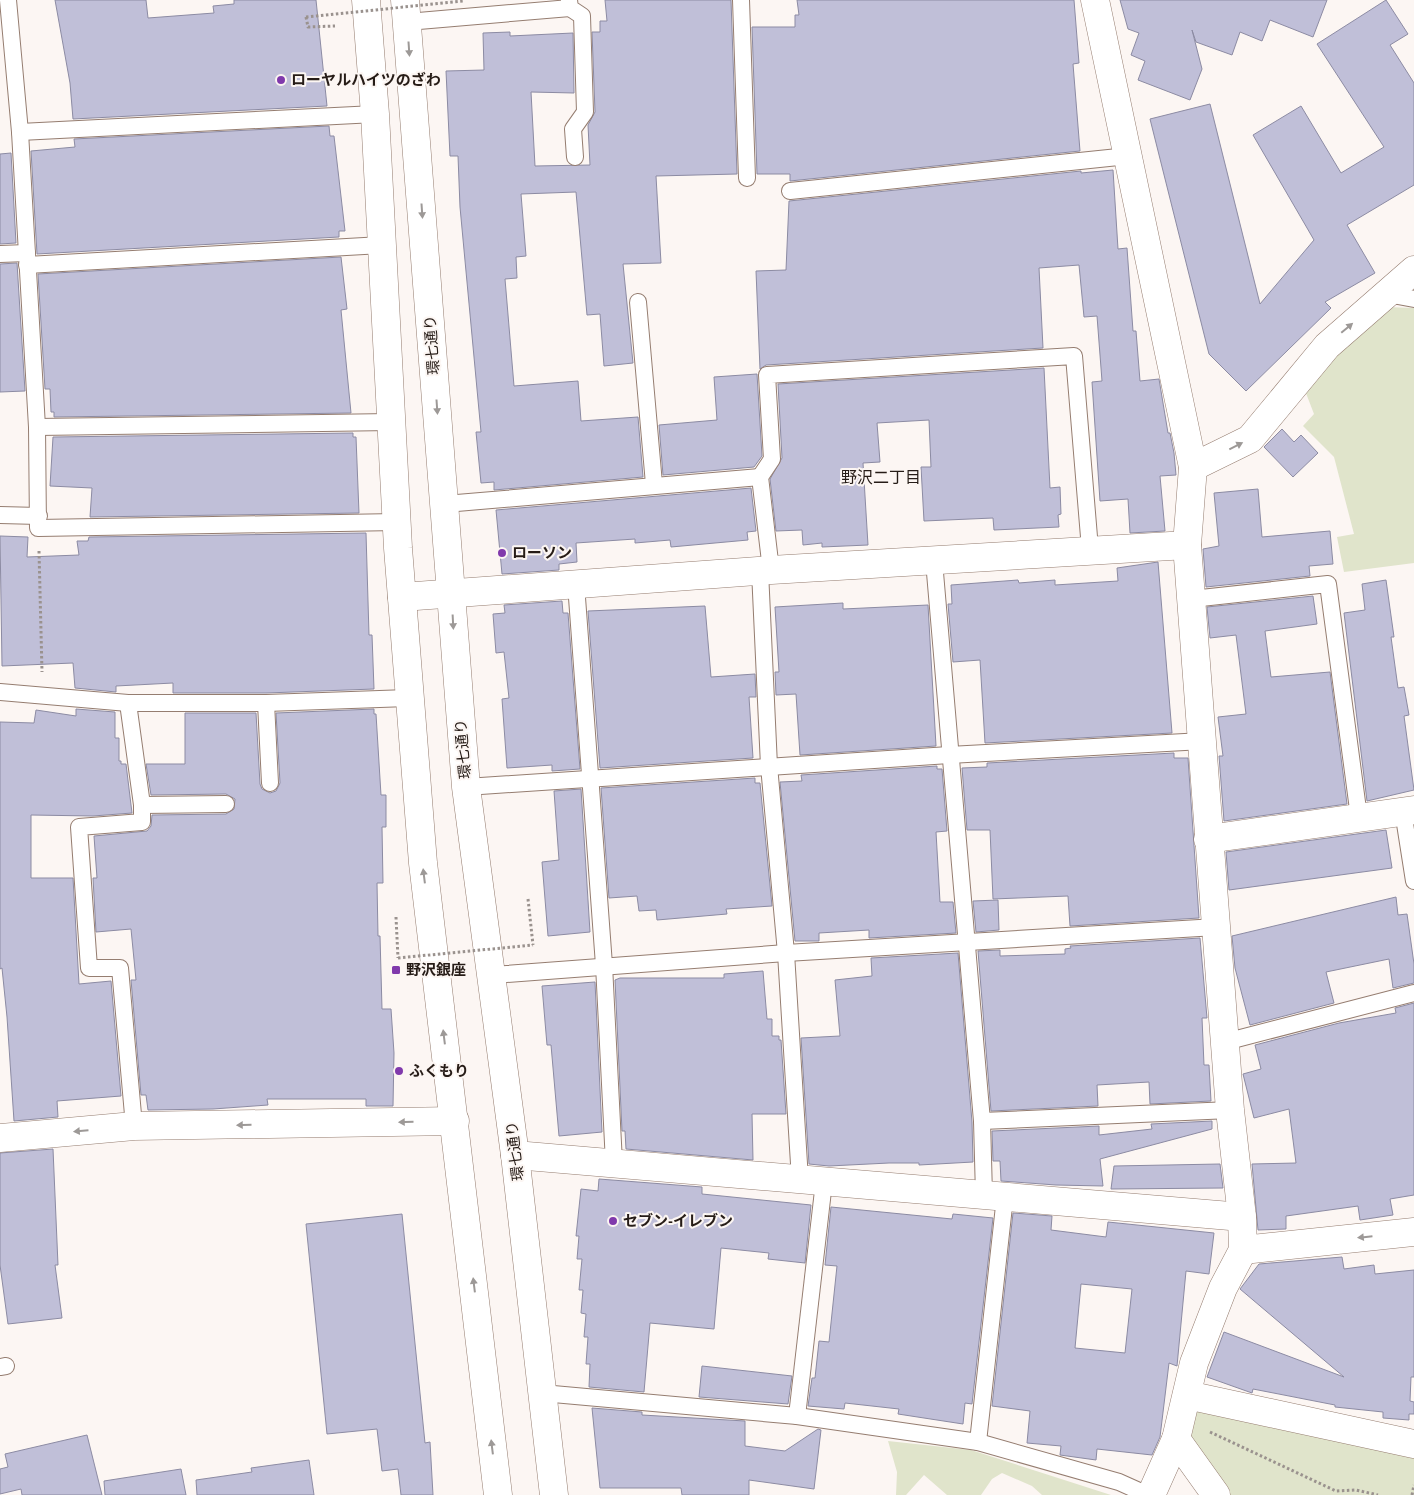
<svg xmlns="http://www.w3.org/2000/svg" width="1414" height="1495" font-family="'Source Sans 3','Noto Sans JP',sans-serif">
<rect width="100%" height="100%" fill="#fcf6f3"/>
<g fill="#e0e4cb">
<path d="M1385,307l29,1v255l-70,9 -7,-35 17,-3 -20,-77 -31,-31 11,-12 -10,-26z"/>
<path d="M1193,1403l221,48v44h-188l-39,-54z"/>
<path d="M888,1441l83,9 140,45h-69l-10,-9 -30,-13 -10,6 -11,16h-34l-23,-20 -18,20h-10l1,-23z"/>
</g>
<g fill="#c0bfd8" stroke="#8c8ba3" fill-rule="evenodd">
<path d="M55,0h91l2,18 66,-5 -1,-7 21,-2v-4h82l11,106 -254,13 -3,-36z"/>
<path d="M605,0h126l6,174 -81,2 5,87 -38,1 10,99 -29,3 -4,-52 -13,1 -11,-123 -55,2 5,62 -10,1 1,21 -12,1 9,107 64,-5 3,40 57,-4 5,60 -149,13v-8l-13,1 -5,-51h5l-21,-225 -2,-51h-8l-4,-85 38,-1 -1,-37 27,-1v4l63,-3 1,60 -43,-1 4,74 55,-1 -2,-40 7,-13 -3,-80h8v-11h7z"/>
<path d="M797,0h277l5,63 -6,1 7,87 -290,30v-7h-33l-5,-147h43v-12h4z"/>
<path d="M1120,0h207l-14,37 -43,-17 -8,21 -22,-9 -8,23 -36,-13 -4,-12 10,39 -12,31 -52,-20 7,-19 -14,-6 8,-22 -11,-4z"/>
<path d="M1386,0l22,34 -18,11 24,38v102l-67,40 28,48 -50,29 6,6 -85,83 -37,-37 -59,-235 60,-15 50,200 54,-64 -61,-105 48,-29 40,67 43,-26 -67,-103z"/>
<path d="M329,126l1,10h4l11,95h-6v6l-302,17 -6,-103 44,-4 -1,-8z"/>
<path d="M11,153l5,90 -16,1v-90z"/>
<path d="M1113,170l5,79 9,-1 6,83h3l4,50 19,-2 9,54h2l4,20 2,22 -16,1 5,55 -35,2 -2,-34 -28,2 -8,-119 10,-1 -5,-65 -13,1 -5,-52 -40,3 4,80 -277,17 -6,4 -4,-98 30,-1 3,-69 292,-30v2z"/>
<path d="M341,257l6,52 -6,1 10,103 -297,4v-5h-3l-1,-23h-5l-7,-115z"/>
<path d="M17,263l8,128 -25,1v-128z"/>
<path d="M1044,368l6,120 10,-1 1,27 -3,1 1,12 -65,3 -1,-12 -69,3 -3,-54h10l-2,-47 -52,3 3,39 -17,1 5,82 -46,2v-4l-19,2 -1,-15 -26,1 -6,-52 12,-21 -4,-74z"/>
<path d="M757,374l5,82 -8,11 -91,8 -4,-50 58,-5 -3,-43z"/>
<path d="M1282,429l12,13 7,-7 17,18 -25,24 -29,-30z"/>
<path d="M353,433v4h3l3,76 -269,4 2,-29 -42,-2 3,-49z"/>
<path d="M751,488l5,43 -9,1 1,8 -77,7 -1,-7 -35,3v-4l-59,4 1,19 -18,2v6l-57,4 -6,-64z"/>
<path d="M1258,489l4,48 68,-6 3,33 -24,2 1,10 -104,11 -3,-38 16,-3 -5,-53z"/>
<path d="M366,533l3,102h3l2,54 -108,4h-93v-10l-57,3v6l-41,-4 -2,-25 -71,3 -2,-130 28,1 -1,20 52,-2 -2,-14h11l1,-4z"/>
<path d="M1158,562l14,171 -187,10 -5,-83 -27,2 -5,-58h4l-1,-19 67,-5 1,3 36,-3v5l63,-4 -1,-13z"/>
<path d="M1386,580l8,57h-3l7,51 6,-1 5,28 -5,1 10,74 -47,11 -23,-188 21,-3 -3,-26z"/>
<path d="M1313,596l4,28 -52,7 6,46 59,-5 17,132 -123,17 -5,-65h4l-5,-39 28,-3 -10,-79 -26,3 -3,-31z"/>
<path d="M562,601l1,12h5l12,156 -28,2v-6l-45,3 -5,-69 7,-1 -5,-46 -8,1 -3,-39 12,-1 -1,-8z"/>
<path d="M843,603v6l85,-4 8,141 -136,9 -4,-61 -20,1 -1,-23h4l-4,-65z"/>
<path d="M705,606l6,71 44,-3 1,23h-7l4,61 -153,10 -12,-157z"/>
<path d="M76,709l39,3v26h4v23h2v3h5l6,49 -39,3 -62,-1v63h42l6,106 32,-3 10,115 -64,5 1,16 -44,4 -7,-104 -5,-49 -2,1v-247l34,1 2,-13 40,6z"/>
<path d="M374,709v5h2l5,81h5v32h-4l1,56h-6l1,53h2l2,73h9l3,44 -1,53h-27v-7h-99l1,6 -55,4 -65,1 -2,-15h-5l-10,-115h5l-5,-51 -35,3 -3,-54h4l-3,-42 53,-5 4,-5 1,-11 74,-1 8,-5 1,-10 -9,-5 -75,1 -5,-31h39v-51h71l4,71 2,5 8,4 6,-2 4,-8 -4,-70z"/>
<path d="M1174,753v5h14l11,160 -129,8 -2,-30 -75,3 -3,-69h-23l-5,-62 25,-1v-4z"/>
<path d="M937,766v3h5l5,62 -11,1 4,70h13l3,31 -87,5v-8l-50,3v8h-24l-15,-159 22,-1 -1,-6z"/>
<path d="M755,778v5h5l12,123 -46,3 1,5 -70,6 -1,-10 -17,1 -2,-15 -28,2 -8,-110z"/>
<path d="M581,789l9,143 -42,4 -6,-74 17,-2 -5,-69z"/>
<path d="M1386,830l6,38 -163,22 -3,-38z"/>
<path d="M1396,897l2,18 9,-1 7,50v19l-21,5 -4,-29 -63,13 8,31 -84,22 -15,-57 -3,-32z"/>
<path d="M998,900l1,30 -23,2 -3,-31z"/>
<path d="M1200,938l7,80h-5l2,47h5l2,36 -61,3 -1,-22 -52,3 1,21 -107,5 -13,-160 22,-1v6l65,-2v-5l6,-1 -1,-2z"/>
<path d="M958,953l14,169 1,40 -54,3v-2h-30l-60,3 -20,-2 -8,-126 39,-2 -5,-56 37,-4 -1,-18z"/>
<path d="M763,971l4,48h5v17h7v4h2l5,74h-34l1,46 -127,-11 -1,-18h-3l-7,-151 5,-2h104v-4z"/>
<path d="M595,982l7,150 -43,4 -8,-91h-4l-5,-59z"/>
<path d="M1414,1003v192l-24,4 3,16 -33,5 -2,-14 -72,10v13l-28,1 -6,-66 44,-1 -7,-54 -35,9 -11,-44 18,-5 -6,-24 84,-22 57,-10 -1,-5z"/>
<path d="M1212,1121v8l-112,30 3,27 -47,-1 -55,-4 -1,-20h-7l-1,-30 107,-5v9l53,-6 -1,-5z"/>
<path d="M53,1149l5,116h-3l7,53 -54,6 -8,-59v-112z"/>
<path d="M1220,1164l3,24 -112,1 3,-23z"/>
<path d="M599,1179l103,8v7l109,11 -6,58 -37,-4 1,-6 -48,-5 -7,81 -64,-6 -6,69 -55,-5 1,-23h-4l2,-27h-4l2,-23 -5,-1 2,-23h-4l3,-31h-5l2,-23h-3l5,-47 17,2z"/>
<path d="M831,1207l121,12 1,-5 40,4 -21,186 -7,-1 -2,21 -65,-10 1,-5 -54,-6 -1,6 -36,-3 4,-28h3l4,-37 10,1 8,-76 -12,-1z"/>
<path d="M1013,1213l39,3 -1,14 55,7 2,-15 106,11 -5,41 -23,-3 -9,95 -8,-3 -9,74 -8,18 -55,-6 -1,11 -36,-5 1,-9 -34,-3 3,-32 -38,-5zM1081,1284l51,5 -7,64 -50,-5z"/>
<path d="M402,1214l23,229 5,-1 3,53h-32l-3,-26 -16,2 -5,-42 -50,5 -21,-210z"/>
<path d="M1342,1257l2,12 30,-4 1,9 39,-4v107h-3l-1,24 4,1v12h-5v6l-26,-2v-6l-48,-5v-2l-82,-16 -1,4 -45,-16 17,-45 120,45 -104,-88 19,-25z"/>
<path d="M702,1366l90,10 -4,28 -89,-7z"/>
<path d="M592,1408l50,4v3l103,6v25l40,5 33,-22 3,1 -7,59 -65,-9v15h-67l-1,-7h-81z"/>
<path d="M87,1435l15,60h-80l-1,-6 -21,5v-25l8,-2 -3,-13z"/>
<path d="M309,1460l5,35h-117l-1,-15 56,-8 -1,-4z"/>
<path d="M181,1469l5,26h-81l-1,-14z"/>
</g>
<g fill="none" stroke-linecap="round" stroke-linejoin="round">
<defs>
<g id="service">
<path d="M8,0l12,132 17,295 1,101 359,-6"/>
<path d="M569,0l1,8 12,8 3,96 -12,17 2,28"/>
<path d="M741,0l6,178"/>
<path d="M407,22l163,-14"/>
<path d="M20,132l355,-18"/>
<path d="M790,191l338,-35"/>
<path d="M0,254l27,-1"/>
<path d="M27,265l355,-20"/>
<path d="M1387,294l27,5"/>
<path d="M638,302l16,182"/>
<path d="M37,427l354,-5"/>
<path d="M445,504l315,-27"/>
<path d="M0,515l39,1"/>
<path d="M934,561l48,560 2,74"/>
<path d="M771,570l-11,-93 12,-18 -5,-84 307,-19 16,193"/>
<path d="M760,571l9,195 17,187 14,227"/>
<path d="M576,584l28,381 10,198"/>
<path d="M1192,599l136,-15 31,233"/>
<path d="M0,692l128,11h138l142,-5"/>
<path d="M128,703l14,102v17l-63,5 10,141h31l14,158"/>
<path d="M266,703l4,80"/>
<path d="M466,787l483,-32 254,-14"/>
<path d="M142,805l84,-1"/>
<path d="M1403,811l11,70"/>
<path d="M493,975l293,-22 430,-26"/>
<path d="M1225,1042l189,-49"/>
<path d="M982,1121l248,-11"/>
<path d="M0,1367l6,-1"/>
<path d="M542,1393l255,23 181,26 141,40 29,13"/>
<path d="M797,1416l27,-234"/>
<path d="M978,1442l27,-245"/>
</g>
<g id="minor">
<path d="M1095,0l98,467 -6,78 43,565 12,107 1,33 -20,38 -29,75 -18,76 -25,56"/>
<path d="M1193,467l57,-28 77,-93 87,-76"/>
<path d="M402,597l369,-27 416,-25"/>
<path d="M1208,839l206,-29"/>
<path d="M0,1138l134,-12 321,-5"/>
<path d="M515,1155l727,62"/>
<path d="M1243,1250l171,-18"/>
<path d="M1187,1395l227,49"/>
<path d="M1176,1439l40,56"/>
</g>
<g id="primary">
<path d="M366,0l9,114 23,434 25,315 75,632"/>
<path d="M405,0l61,787 49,368 39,340"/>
</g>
</defs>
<use href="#service" stroke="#957d70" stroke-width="18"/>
<use href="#minor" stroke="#957d70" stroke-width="29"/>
<use href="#primary" stroke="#957d70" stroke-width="29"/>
<g stroke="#9a928e" stroke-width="3" stroke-dasharray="2.5 2.5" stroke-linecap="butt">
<path d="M306,17l2,10 27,-1"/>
<path d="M39,551l3,121"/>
<path d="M528,899l5,46"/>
<path d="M396,917l2,41"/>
<path d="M1210,1432l126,59 20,-1 22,5"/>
<path d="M1412,1495l2,-10"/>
</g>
<use href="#service" stroke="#fff" stroke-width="16"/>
<use href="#minor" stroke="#fff" stroke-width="28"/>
<use href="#primary" stroke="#fff" stroke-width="28"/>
<g stroke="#9a928e" stroke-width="3" stroke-dasharray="2.5 2.5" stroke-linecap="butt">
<path d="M306,17l157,-16"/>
<path d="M398,958l135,-13"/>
</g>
</g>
<defs><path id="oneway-solid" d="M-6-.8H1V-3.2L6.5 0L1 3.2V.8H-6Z" transform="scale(1.25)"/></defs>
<g fill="#9d9997">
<use href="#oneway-solid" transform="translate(409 49) rotate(86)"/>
<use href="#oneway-solid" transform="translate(422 211) rotate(86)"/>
<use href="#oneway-solid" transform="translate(1347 328) rotate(-40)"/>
<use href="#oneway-solid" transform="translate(437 407) rotate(86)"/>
<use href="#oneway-solid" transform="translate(1236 446) rotate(-27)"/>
<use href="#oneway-solid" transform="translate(453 622) rotate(87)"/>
<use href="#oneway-solid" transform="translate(424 876) rotate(-97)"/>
<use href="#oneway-solid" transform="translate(444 1037) rotate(-97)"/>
<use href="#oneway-solid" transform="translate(406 1122) rotate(179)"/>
<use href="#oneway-solid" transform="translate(244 1125) rotate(179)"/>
<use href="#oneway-solid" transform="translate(81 1131) rotate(175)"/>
<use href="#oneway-solid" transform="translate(1365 1237) rotate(174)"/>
<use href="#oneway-solid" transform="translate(474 1285) rotate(-97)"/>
<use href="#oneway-solid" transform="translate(492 1447) rotate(-97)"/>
</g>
<g fill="#8039ac" stroke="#fcf6f3" stroke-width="2">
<circle cx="281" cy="80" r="5"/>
<circle cx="502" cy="553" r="5"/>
<rect x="391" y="965" width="10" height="10" rx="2.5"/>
<circle cx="399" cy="1071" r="5"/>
<circle cx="613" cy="1221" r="5"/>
</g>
<g text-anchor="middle" stroke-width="4" stroke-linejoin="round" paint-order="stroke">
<g font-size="15" font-weight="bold" fill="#261c17" stroke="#fcf6f3" text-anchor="start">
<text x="291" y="85">ローヤルハイツのざわ</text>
<text x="512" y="558">ローソン</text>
<text x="406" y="975">野沢銀座</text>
<text x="409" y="1076">ふくもり</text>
<text x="623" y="1226">セブン-イレブン</text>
</g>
<g font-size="15" fill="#261c17" stroke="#fcf6f3">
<text transform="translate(432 345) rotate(-94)" y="5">環七通り</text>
<text transform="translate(463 749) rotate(-95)" y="5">環七通り</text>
<text transform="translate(515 1151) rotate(-97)" y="5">環七通り</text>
</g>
<g font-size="16" fill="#261c17" stroke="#fcf6f3">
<text x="881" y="483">野沢二丁目</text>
</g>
</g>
</svg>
